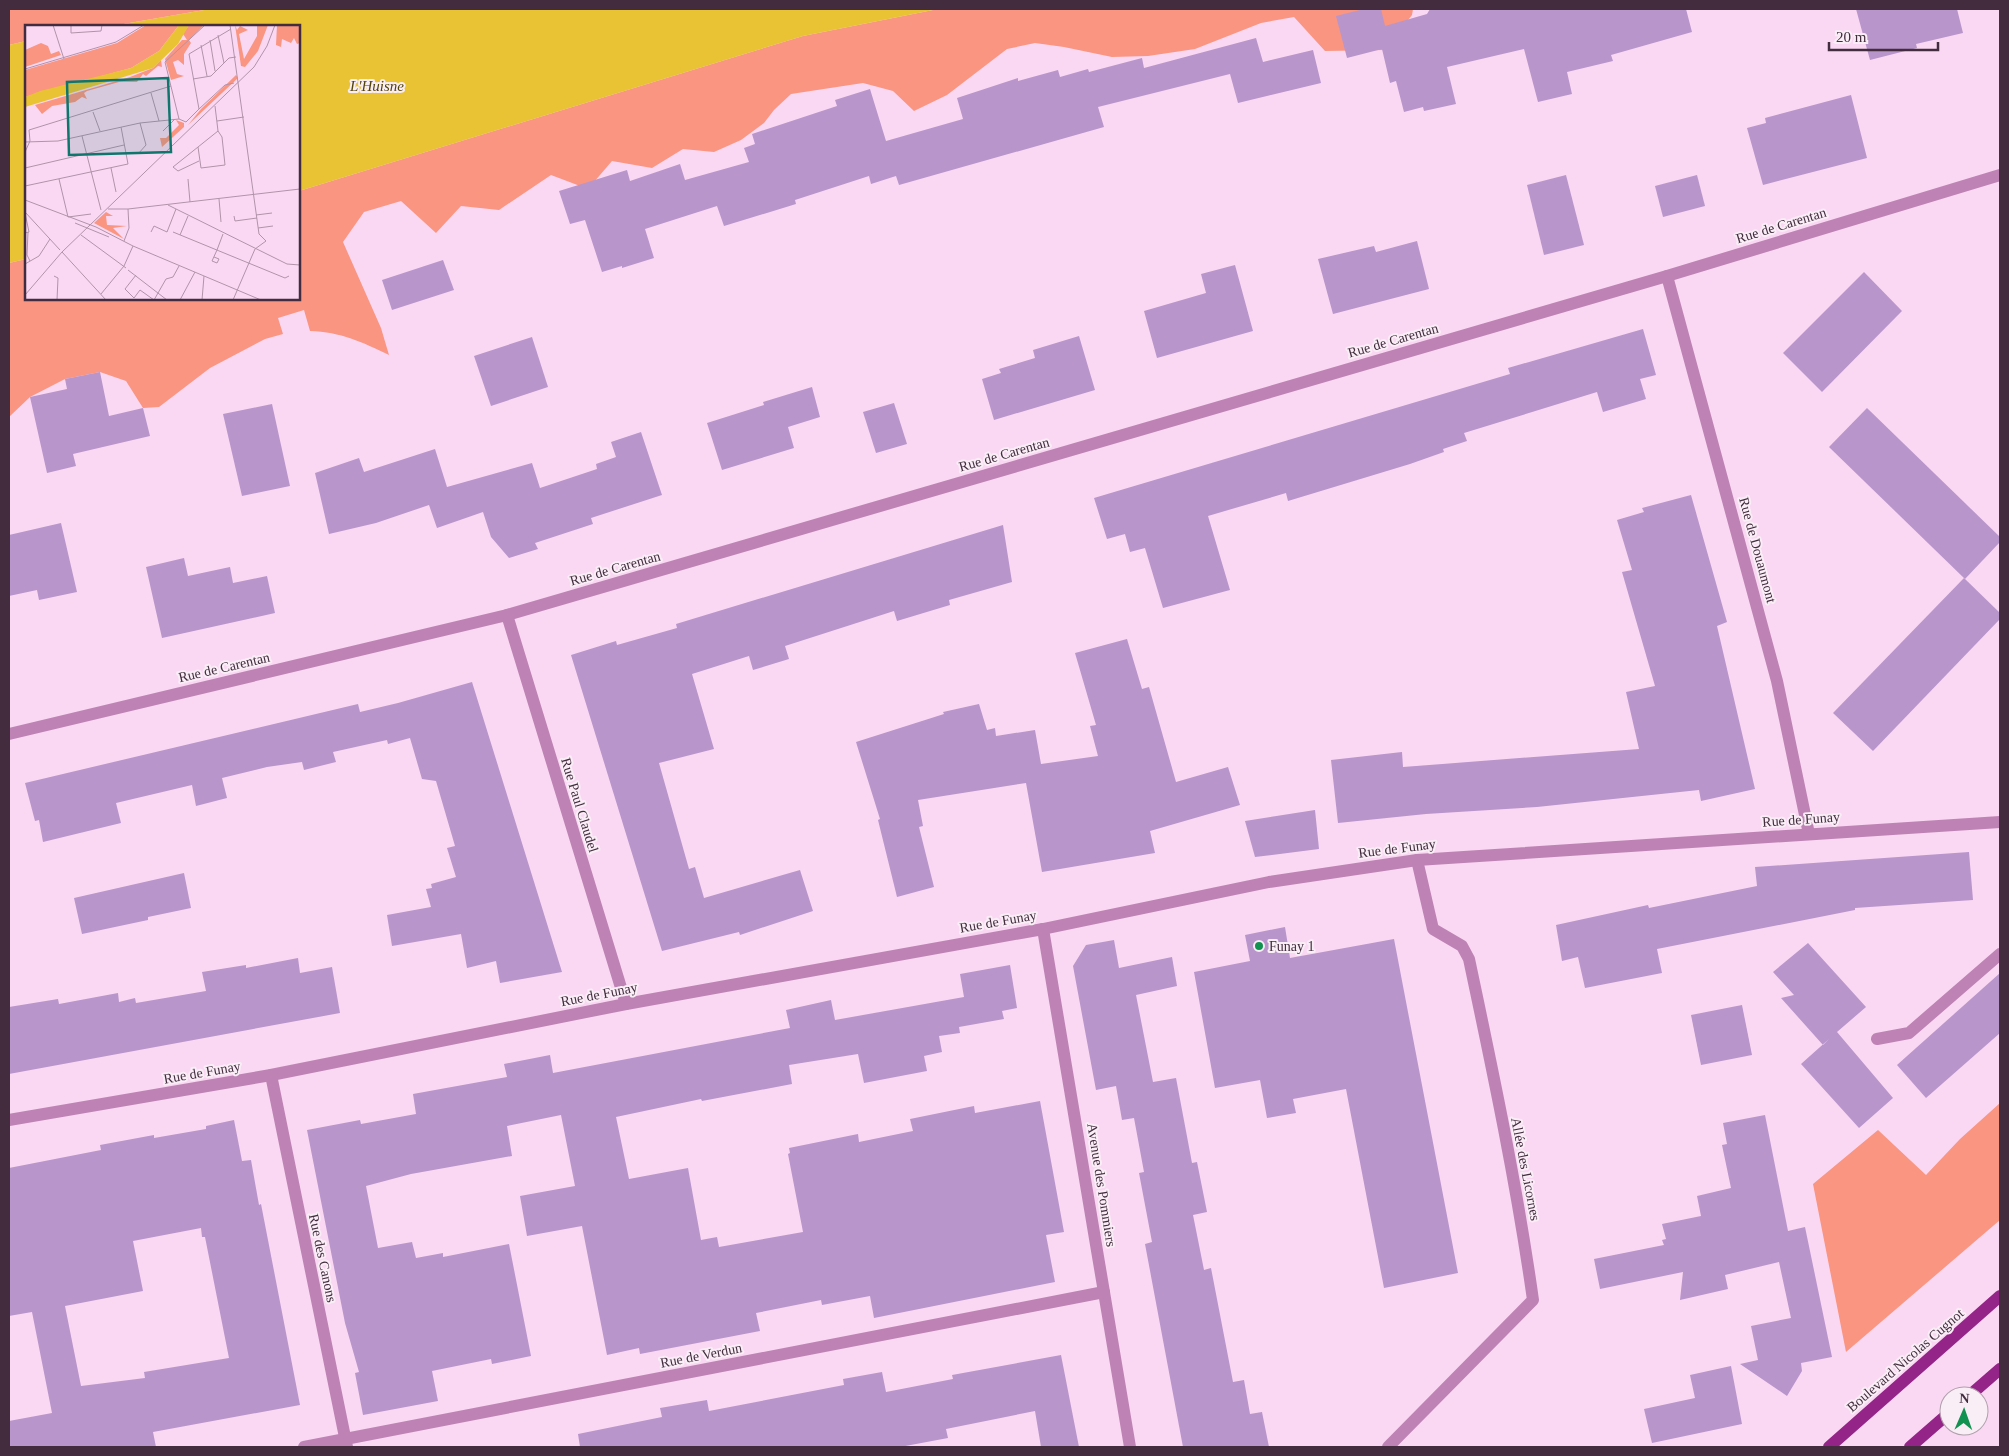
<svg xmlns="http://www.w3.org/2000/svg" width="2009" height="1456" font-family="Georgia,serif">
<rect width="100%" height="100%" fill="#fad8f3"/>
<g fill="#f99580">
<path d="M9,9h201l-98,17h-86v15l-17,4z"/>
<path d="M938,9h475l-1,6 -27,35 -60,1 -31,-34 -33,6 -66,26 -47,7 -36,1 -48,-10 -29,-4 -28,6 -60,46 -33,16 -21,-20 -30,-8 -72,11 -17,16 -10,13 -23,17 -27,12 -31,-3 -31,19 -40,-7 -24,28 -37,-14 -52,35 -38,-4 -25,27 -35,-32 -37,11 -21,30 38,86 8,27c-27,-13 -48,-23 -79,-24l-6,-21 -26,8 5,16 -18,5 -55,29 -51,39 -16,1 -17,-27 -26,-9 -35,7 -35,18 -21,20v-154l17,-4v40h273v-108l504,-155z"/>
<path d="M2000,1103v117l-154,132 -33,-168 65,-54 48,45 34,-36z"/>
</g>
<g fill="#e9c333">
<path d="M210,9h728l-135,27 -504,155v-165h-187z"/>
<path d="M26,41v218l-17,4v-218z"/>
</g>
<g fill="#b895cb" fill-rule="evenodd">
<path d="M1364,9h17l4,17 42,-12 3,-5h256l6,23 -81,23 2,6 -46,11 5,22 -34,8 -14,-53 -77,18 9,37 -32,7 -1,-4 -19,5 -8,-31 -6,2 -8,-34 -35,9 -11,-42z"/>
<path d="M1856,9h101l6,24 -47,11 1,4 -47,12z"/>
<path d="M1256,38l7,24 50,-12 8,33 -83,20 -8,-29 -132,33 6,20 -205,58 -3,-9 -25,8 -2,-8 -74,24 1,4 -72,22 -7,-20 -72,23 9,29 -32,10v-2l-20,6 -17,-52 -15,4 -11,-33 68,-21 3,11 50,-17 5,16 64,-18 -5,-14 11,-4 -3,-10 85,-28 -2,-6 35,-11 16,52 77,-22 -6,-21 61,-20v3l40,-11 2,7 28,-8 1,3 53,-14 2,10z"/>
<path d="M1851,95l16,63 -104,27 -16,-57 19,-5 -1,-5z"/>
<path d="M1566,175l18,70 -40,10 -17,-70z"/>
<path d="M1697,175l8,31 -42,11 -8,-31z"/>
<path d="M1417,241l12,48 -96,25 -15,-55 56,-13 2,6z"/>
<path d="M443,260l11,30 -62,20 -10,-30z"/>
<path d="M1235,265l18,66 -96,27 -13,-47 62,-18 -5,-19z"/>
<path d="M1864,272l38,39 -80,81 -39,-39z"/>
<path d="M1643,329l13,46 -16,4 6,20 -43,13 -6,-20 -133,41 3,8 -24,8 1,3 -34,12 -122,37 -2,-8 -78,23 22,74 -67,18 -18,-60 -15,4 -5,-18 -18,5 -13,-41 416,-124 -2,-6z"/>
<path d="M1079,336l16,54 -101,30 -12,-41 19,-6 -2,-4 36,-11 -2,-8z"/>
<path d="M532,337l16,50 -57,19 -17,-50z"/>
<path d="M100,372l9,44 34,-8 7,28 -77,18 3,12 -29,7 -17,-76 37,-8 -2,-10z"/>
<path d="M812,387l8,30 -32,10 6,21 -72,22 -15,-47 57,-18 -1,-3z"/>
<path d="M894,403l13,41 -31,9 -13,-41z"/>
<path d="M272,404l18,82 -48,10 -19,-82z"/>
<path d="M1867,408l133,129v5l-35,37 -136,-132z"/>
<path d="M641,432l21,63 -71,23 2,6 -58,19 3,6 -29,9 -18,-21 -8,-25 -46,16 -8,-23 -53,18 -47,11 -14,-61 44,-15 5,14 71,-23 12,38 85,-24 8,25 57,-19 -1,-5 20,-7 -5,-15z"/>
<path d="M1691,495l36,127 -10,4 38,163 -54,12 -2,-11 -162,17 -111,7 -88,9 -7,-63 71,-8 1,15 236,-18 -13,-57 29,-6 -33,-114 10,-2 -15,-50 27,-8 -2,-4z"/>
<path d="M61,523l16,69 -38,8 -2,-10 -28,6v-61z"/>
<path d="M1003,525l9,57 -63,18 1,5 -53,16 -3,-10 -109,35 4,13 -36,11 -4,-14 -57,18 22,75 -55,14 30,106 6,-2 9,31 96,-28 13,41 -73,24 -1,-3 -77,19 -91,-296 45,-14 1,4 60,-17 -1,-4z"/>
<path d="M184,558l4,18 42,-9 3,16 34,-7 8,37 -113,25 -16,-71z"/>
<path d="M1964,578l36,35v6l-127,132 -40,-38z"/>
<path d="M1127,639l15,50 7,-2 27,95 52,-15 12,38 -90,26 5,22 -113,19 -16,-89 -108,17 5,26 -4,1 15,60 -37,10 -19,-77 2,-1 -24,-77 88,-28 -1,-2 36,-8 8,26 8,-2 1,8 39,-6 6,34 57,-8 -8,-30 6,-1 -21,-72z"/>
<path d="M472,682l90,290 -62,11 -4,-22 -29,7 -6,-34 -69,12 -5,-31 44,-8 -5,-18 6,-1 -1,-4 25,-7 -9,-29 8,-2 -19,-65 -14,-2 -12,-41 -22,6 -1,-4 -54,12 3,10 -32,8 -2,-8 -35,5 -45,11 5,20 -31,8 -4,-21 -76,18 5,20 -78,19 -4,-22 -4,1 -10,-38 333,-79 2,8 38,-9z"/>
<path d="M1315,810l4,39 -64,8 -10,-36z"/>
<path d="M1969,852l4,48 -118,8v2l-198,39 5,24 -77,15 -7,-31 -16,4 -6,-36 92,-20 1,3 108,-22 -2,-19z"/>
<path d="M184,873l7,35 -43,9v3l-66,14 -8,-36z"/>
<path d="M1285,927l5,31 104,-19 64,334 -74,15 -38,-199 -53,10 3,14 -29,5 -7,-38 -45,8 -21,-116 56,-11 -5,-26z"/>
<path d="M1114,940l5,28 53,-11 5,29 -41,9 17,87 23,-4 16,85 5,-1 10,50 -14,3 11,55 7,-2 22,114 11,-2 6,34 12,-2 7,35h-86l-38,-203 7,-2 -13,-69 5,-1 -10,-54 -12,2 -6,-34 -20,4 -23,-124 13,-21z"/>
<path d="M1808,943l58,64 -29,25 56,66 -34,30 -58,-64 28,-25 -6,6 -42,-47 13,-3 -21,-23z"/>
<path d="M298,958l2,15 32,-6 8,46 -331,61v-67l49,-8 1,5 59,-11 1,9 16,-4 1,5 70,-12 -4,-19 44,-7v3z"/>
<path d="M1010,965l7,43 -15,3 2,8 -45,8 1,6 -21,3 3,16 -18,4 3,15 -63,12 -6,-29 -69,11 3,19 -90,17 -1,-2 -85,18 13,62 59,-11 13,72 16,-3 2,10 84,-15 -15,-78 2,-1 -1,-5 69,-14 1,8 54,-11 -3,-12 64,-13 1,7 65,-12 24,131 -18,3 9,47 -181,36 -4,-22 -48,9 -1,-5 -65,13 4,18 -120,23 -1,-6 -32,7 -25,-129 -55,10 -7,-40 55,-10 -14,-71 -54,11 5,30 -101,18 -45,12 12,62 34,-6 4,16 27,-5v4l66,-13 22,112 -39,8 -1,-5 -59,12 6,30 -75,14 -8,-42 4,-1 -14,-49 -38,-193 53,-10 1,4 55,-10 -3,-20 94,-17 -3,-13 46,-9 3,18 237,-45 -4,-18 45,-10 4,20 129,-23 -4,-23z"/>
<path d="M2000,973v60l-74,65 -29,-33z"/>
<path d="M1742,1005l10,50 -51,10 -10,-50z"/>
<path d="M1765,1115l23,116 17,-4 27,130 -31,6 1,8 -15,25 -47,-32 18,-4 -7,-34 40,-8 -12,-56 -54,13 3,14 -48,11 3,-28 -83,17 -6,-30 70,-14 -2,-5 4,-1 -4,-15 39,-8 -4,-20 34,-8 -9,-43 5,-1 -4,-21z"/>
<path d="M234,1120l8,41 9,-1 8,45 2,-1 39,201 -147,27 3,15h-147v-26l43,-8 -20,-101 -23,4v-148l92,-18 -1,-5 54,-10v3l52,-9v-3zM201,1228l1,9h3l24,121 -85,14 1,6 -64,8 -16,-80 78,-15 -10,-50z"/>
<path d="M1061,1355l18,92h-38l-6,-36 -89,18 2,9 -48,9h-320l-2,-13 84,-17 -2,-9 47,-8 2,11 135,-26 -1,-6 39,-7 4,20 67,-13 -1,-4z"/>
<path d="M1731,1366l11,58 -90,19 -8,-34 51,-11 -5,-23z"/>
</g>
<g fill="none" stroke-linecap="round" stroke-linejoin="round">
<g stroke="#be83b4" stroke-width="12">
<path d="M1667,276l110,405 32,153"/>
<path d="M507,615l119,389"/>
<path d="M9,734l498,-119 1160,-339 333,-101"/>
<path d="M1043,929l87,518"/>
<path d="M1877,1039l32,-6 91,-79"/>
<path d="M271,1075l76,372"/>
<path d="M9,1120l262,-45 355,-71 417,-75 226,-47 148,-22 583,-38"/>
<path d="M304,1447l800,-155"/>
<path d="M1388,1447l145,-147c-16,-114 -40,-228 -64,-341l-7,-13 -29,-17 -16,-69"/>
</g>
<g stroke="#952488" stroke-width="12">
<path d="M1969,1396l31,-27"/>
<path d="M1829,1447l171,-151"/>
<path d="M1910,1447l39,-34"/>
</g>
</g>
<circle fill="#129250" stroke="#f9edf6" stroke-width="2" cx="1259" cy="946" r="5"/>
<g text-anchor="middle" stroke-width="4" stroke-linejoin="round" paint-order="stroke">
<g font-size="14" fill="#422c3e" stroke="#f9edf6">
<text transform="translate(1781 225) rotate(-17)" y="5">Rue de Carentan</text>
<text transform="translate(1393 340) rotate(-16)" y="5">Rue de Carentan</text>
<text transform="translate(1004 454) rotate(-16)" y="5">Rue de Carentan</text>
<text transform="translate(1758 550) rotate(75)" y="5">Rue de Douaumont</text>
<text transform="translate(615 568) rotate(-16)" y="5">Rue de Carentan</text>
<text transform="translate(224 667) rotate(-13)" y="5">Rue de Carentan</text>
<text transform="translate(580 805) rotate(73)" y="5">Rue Paul Claudel</text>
<text transform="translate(1801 819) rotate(-4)" y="5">Rue de Funay</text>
<text transform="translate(1397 848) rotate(-7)" y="5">Rue de Funay</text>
<text transform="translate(998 921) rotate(-10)" y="5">Rue de Funay</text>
<text transform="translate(599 994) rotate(-11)" y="5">Rue de Funay</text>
<text transform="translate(202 1072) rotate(-10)" y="5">Rue de Funay</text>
<text transform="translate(1526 1169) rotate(79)" y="5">Allée des Licornes</text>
<text transform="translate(1102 1185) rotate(81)" y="5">Avenue des Pommiers</text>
<text transform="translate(323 1258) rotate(78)" y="5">Rue des Canons</text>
<text transform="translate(701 1355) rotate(-11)" y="5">Rue de Verdun</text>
<text transform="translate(1905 1360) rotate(-41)" y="5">Boulevard Nicolas Cugnot</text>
</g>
<g font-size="14" fill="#422c3e" stroke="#f9edf6" text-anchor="start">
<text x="1269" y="951">Funay 1</text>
</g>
<g font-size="15" font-style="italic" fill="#524309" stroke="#f9edf6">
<text x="377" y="91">L'Huisne</text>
</g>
</g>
<g transform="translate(25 25)">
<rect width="275" height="275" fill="#fad8f3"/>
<path d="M121,0h33l-20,26 -28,17 -106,29v-27l92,-27zM164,0l14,1 -14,14 2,3 -7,11v11l-6,-5 -5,2 4,12 7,2 -13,4 -6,-21 17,-19h5l-4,-6zM210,0l2,5 3,-4 8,4 -9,4 5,25 13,-23v-11h11l-10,26 -13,16 -4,-1zM252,0h23v18l-3,1 -3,-6 -3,5 -9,-4 -1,8 -5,-2zM16,18l7,3 3,8 8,-3 2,4 -36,12v-17zM136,35l1,7 -4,-1 -12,10 -3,-2 -6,8h-18l-32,9 -3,2 3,6 -5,-2 -7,5 -23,4 -10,8 -7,-9 95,-28 23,-9zM211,50l2,3 -50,47 13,-16zM151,95l8,3v4l-22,20 -2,-9h6l13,-13zM81,187l7,4h-7l1,9 20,1 -14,2 11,11 -30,-16z" fill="#f99580"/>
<path d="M154,0h10l-11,19 -25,24 -128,39v-10l15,-6 91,-23 28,-17z" fill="#e9c333"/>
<path fill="none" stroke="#b093ab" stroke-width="1" d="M28,0l11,34M46,0v8l30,-2 1,-6M205,0l29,209 7,7 -11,8 -22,51M193,10l6,28M185,15l5,31M176,20l6,31M0,44l91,-27 28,-17M168,54l18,-3 18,-18 7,-1M126,68l8,28M190,81l3,25 -20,16 3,21 24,-3 -3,-28 -4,-6M174,84l26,-24 9,-2M68,87l7,19M154,94l-14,-57 40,-37M192,96l27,-4M161,97l13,-13 -10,-55 42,-25M138,106l12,-12M57,111l19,74M0,117l33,-1 82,-18 39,-4 7,3M173,122l-25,20 5,4 21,-10M0,127l5,-11 -1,-11 142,-44M113,129l8,-9 -6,-22M0,143l99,-23M86,143l5,24M34,154l9,38 23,-3M163,154l2,23M0,161l103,-22 -7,-37M194,174l2,23M0,175l71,27 37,19 128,54M143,180l119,59 13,1M83,184h20l172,-20M0,187l35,38M231,190l16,-2M209,191l1,5 22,-3M50,198l34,14M233,203l15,-2M3,207l-1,23 3,6M126,207l3,-6 13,6 9,-23M148,207l112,46 4,-2M0,208l4,-1 -4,-19M56,210l45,33M155,210l8,-19M99,216l5,-13 -1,-19M37,227l44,48M189,232l5,2 -2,4 -5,-2 5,-11 6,-16M0,239l14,-8 11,-17M103,245l39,30M111,250l-11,14 9,9 6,-8 14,10M29,251l4,2 -1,22M76,269l23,-28 9,-20M0,270l37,-43 192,-185 13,-21 8,-21M129,275l12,-21 7,-2 6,-11M155,275l15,-28M177,275l2,-24"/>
<path fill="#0f766e" fill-opacity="0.15" stroke="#0f766e" stroke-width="2.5" d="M143,53l3,74 -102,3 -2,-73z"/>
<rect width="275" height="275" fill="none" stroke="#422c3e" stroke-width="2.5"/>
</g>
<rect width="2009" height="1456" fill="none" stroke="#422c3e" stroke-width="20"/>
<g transform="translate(1964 1411) rotate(2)"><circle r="24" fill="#f9edf6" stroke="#b0a0ac"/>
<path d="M0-4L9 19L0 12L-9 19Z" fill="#129250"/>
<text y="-8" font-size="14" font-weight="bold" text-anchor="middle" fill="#422c3e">N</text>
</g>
<path d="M1829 42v8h109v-8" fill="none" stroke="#422c3e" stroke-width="2.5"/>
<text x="1836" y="42" font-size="15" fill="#422c3e" stroke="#f9edf6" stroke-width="4" paint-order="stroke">20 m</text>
</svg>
